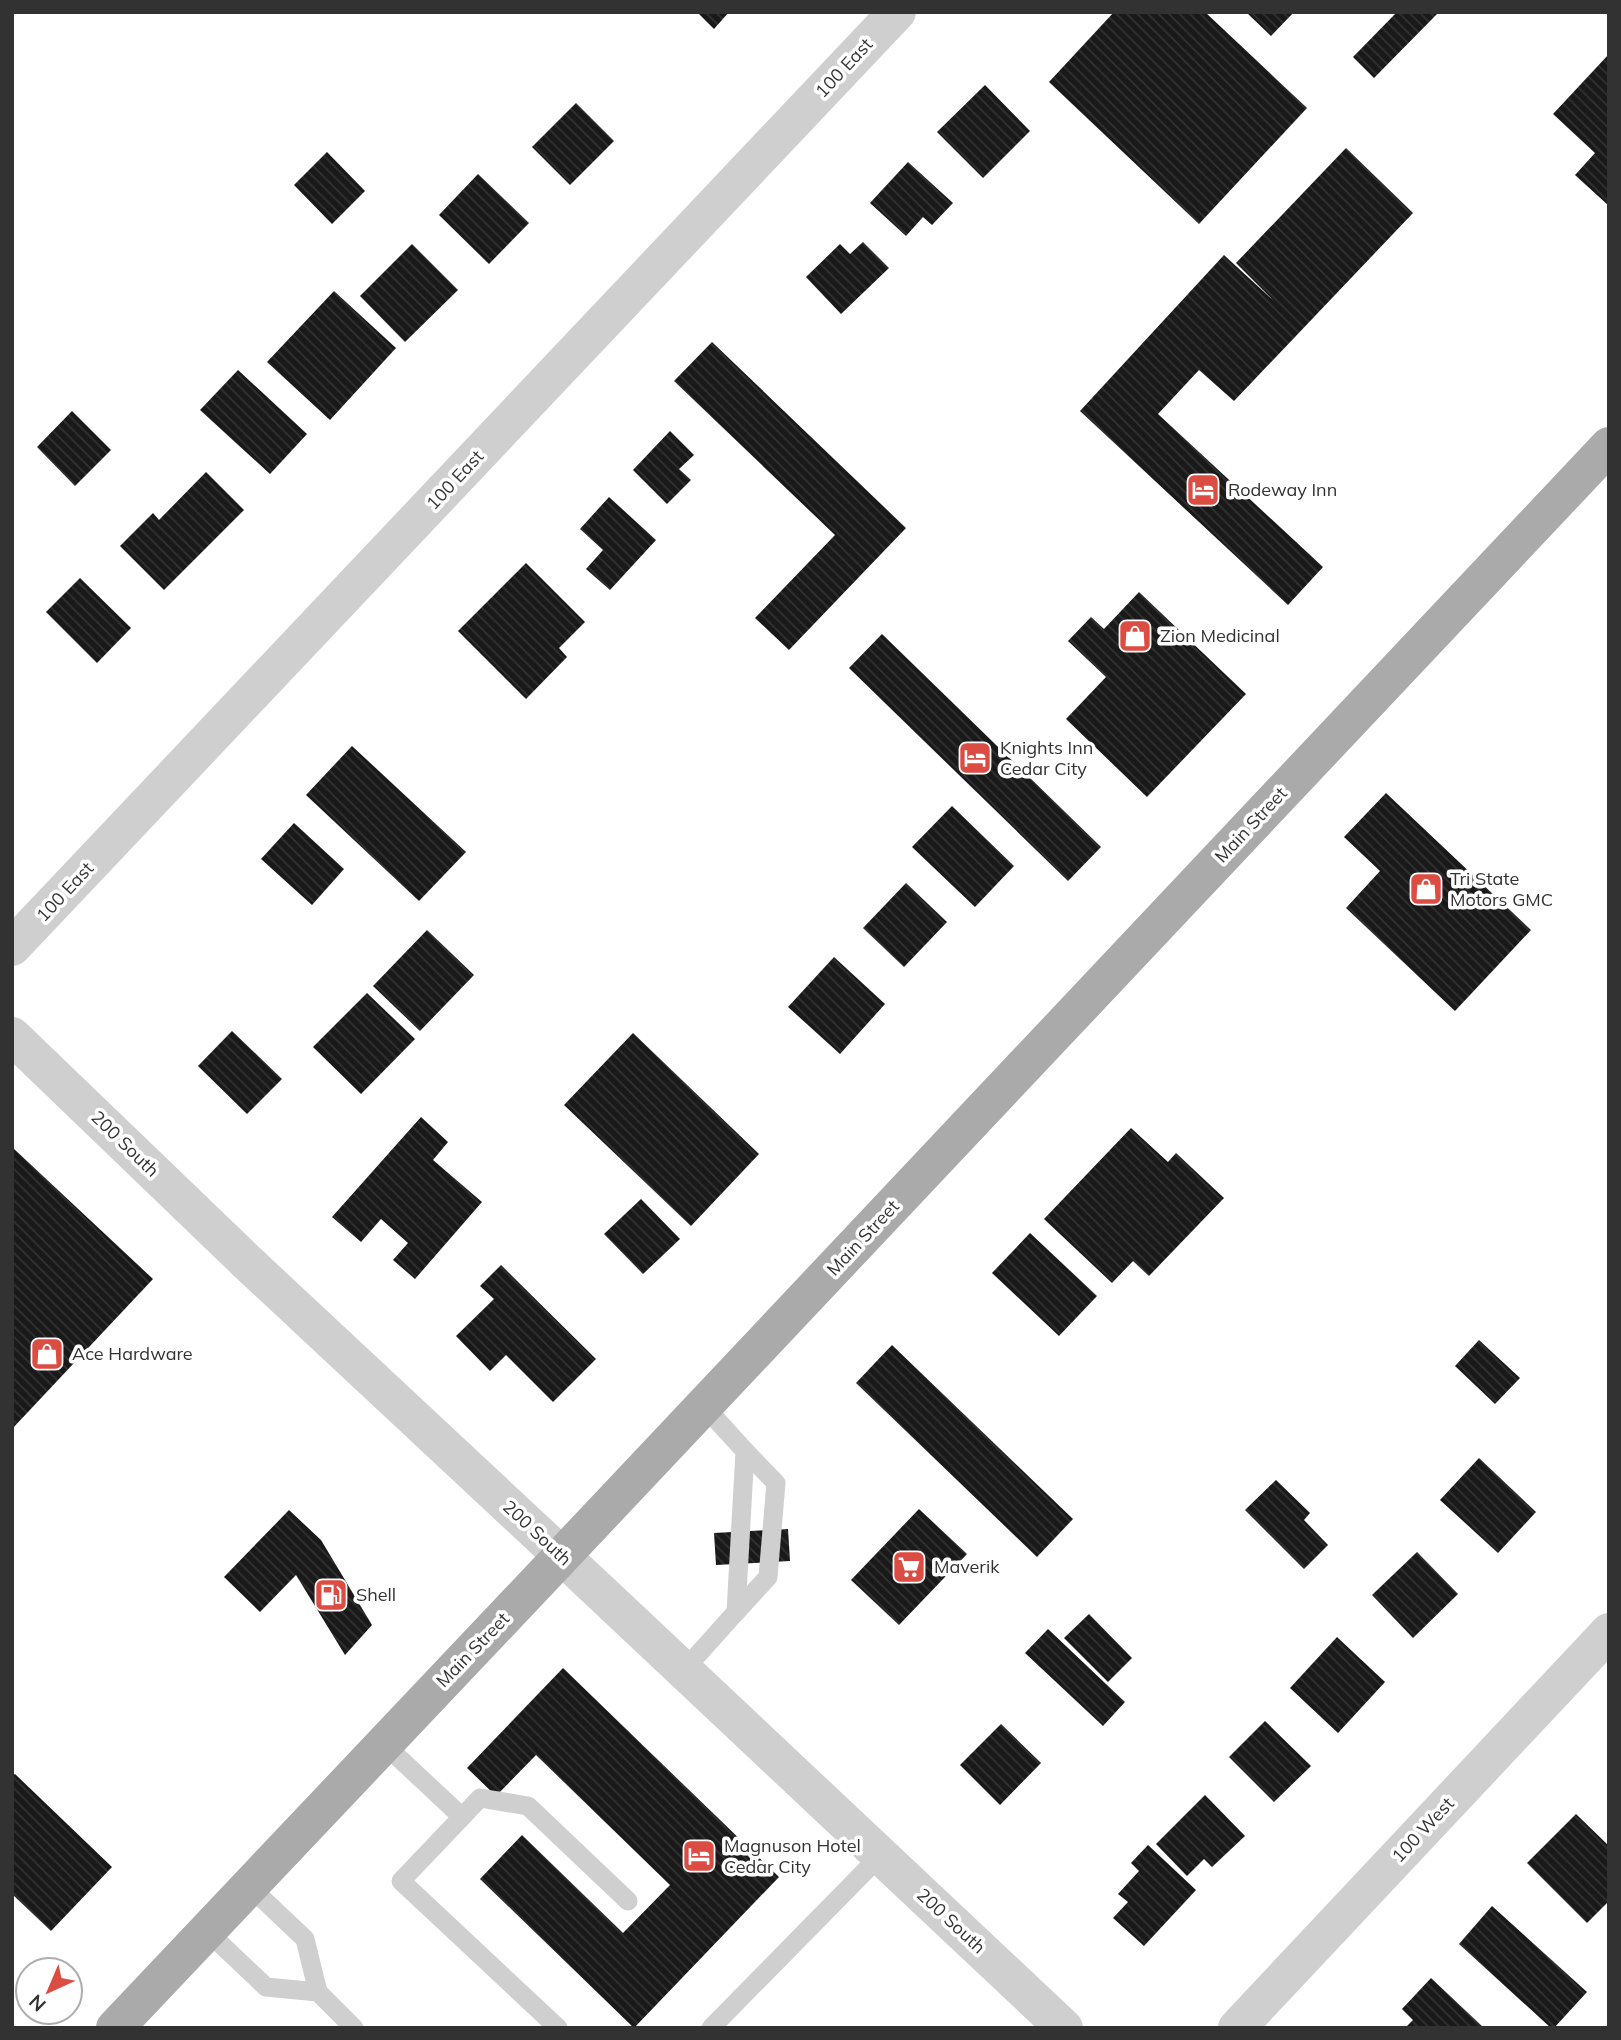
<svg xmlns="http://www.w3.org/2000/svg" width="1621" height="2040" font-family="Mulish,sans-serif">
<defs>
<pattern id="building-back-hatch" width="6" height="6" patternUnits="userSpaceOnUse" patternTransform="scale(1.75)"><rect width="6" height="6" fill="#191919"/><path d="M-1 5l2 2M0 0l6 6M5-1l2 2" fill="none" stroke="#323232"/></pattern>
</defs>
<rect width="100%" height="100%" fill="#fff"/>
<g fill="url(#building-back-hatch)">
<path d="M697,12h32l-15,17z"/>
<path d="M1114,12h91l102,96 -108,116 -150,-142z"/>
<path d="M1246,12h48l-23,24z"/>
<path d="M1397,12h42l-65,66 -21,-21z"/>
<path d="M1609,54v152l-34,-31 20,-22 -42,-39z"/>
<path d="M985,85l45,46 -47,47 -46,-46z"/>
<path d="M576,103l38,38 -44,44 -38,-38z"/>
<path d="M1346,148l67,65 -179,188 -35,-31 -41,44 165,153 -35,38 -208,-194 144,-156 50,46 -38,-38z"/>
<path d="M327,152l38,39 -33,33 -38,-39z"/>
<path d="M908,162l45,41 -21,22 -9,-8 -17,19 -36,-33z"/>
<path d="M478,174l51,49 -40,41 -50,-49z"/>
<path d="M863,242l26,26 -48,46 -35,-37 34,-33 10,10z"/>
<path d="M412,244l46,46 -53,52 -45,-46z"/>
<path d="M334,291l62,57 -66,72 -63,-58z"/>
<path d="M712,342l194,186 -117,122 -34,-32 80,-83 -161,-154z"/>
<path d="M238,370l69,64 -37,40 -70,-64z"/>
<path d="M72,411l39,39 -36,36 -38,-39z"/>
<path d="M670,431l24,24 -15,14 12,11 -24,24 -34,-34z"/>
<path d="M206,472l38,38 -80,80 -44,-44 33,-33 6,7z"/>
<path d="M609,497l47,43 -46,50 -24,-21 17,-19 -23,-21z"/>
<path d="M526,563l59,59 -26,26 8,9 -41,42 -68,-68z"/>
<path d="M80,578l51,50 -34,35 -51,-51z"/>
<path d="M1139,592l107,102 -99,103 -81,-78 40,-42 -38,-36 23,-24 13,12z"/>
<path d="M882,634l219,213 -33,34 -219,-213z"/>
<path d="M352,746l114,106 -47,49 -113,-106z"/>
<path d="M1386,793l145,137 -76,81 -109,-103 34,-37 -36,-34z"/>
<path d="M952,806l62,60 -39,41 -63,-60z"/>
<path d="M294,823l50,46 -32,36 -51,-46z"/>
<path d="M906,883l41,39 -43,45 -41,-39z"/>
<path d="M427,930l47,45 -54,56 -47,-45z"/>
<path d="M834,957l51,47 -45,50 -52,-47z"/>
<path d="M367,993l48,46 -54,55 -48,-47z"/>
<path d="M232,1031l50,48 -35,35 -49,-48z"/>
<path d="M633,1033l126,121 -68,72 -127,-121z"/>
<path d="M421,1117l27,25 -15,18 49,42 -67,77 -22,-19 15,-17 -27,-24 -20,23 -29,-25z"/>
<path d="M1131,1128l37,34 8,-9 48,45 -75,78 -16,-15 -21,22 -68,-64z"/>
<path d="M12,1147l141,132 -141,150z"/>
<path d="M641,1199l39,40 -37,35 -39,-40z"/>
<path d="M1030,1233l67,63 -38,40 -67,-63z"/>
<path d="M501,1265l95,94 -43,43 -47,-47 -16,16 -34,-35 38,-37 -14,-13z"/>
<path d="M1479,1340l41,38 -25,26 -40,-38z"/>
<path d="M892,1345l181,174 -36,38 -181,-174z"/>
<path d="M1479,1458l57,54 -38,41 -58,-53z"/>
<path d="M1276,1480l34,33 -6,7 24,25 -24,24 -59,-59z"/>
<path d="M919,1509l48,45 -68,71 -48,-45z"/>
<path d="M289,1510l32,30 51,85 -27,30 -49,-80 -36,37 -36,-35z"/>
<path d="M788,1529l2,32 -74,4 -2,-32z"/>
<path d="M1417,1552l41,42 -45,44 -41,-43z"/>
<path d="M1089,1614l43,44 -24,24 -44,-44z"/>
<path d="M1048,1629l77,73 -22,24 -78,-73z"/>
<path d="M1337,1637l48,45 -47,51 -48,-45z"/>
<path d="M563,1668l216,209 -145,151 -154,-149 42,-44 101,98 47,-48 -134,-130 -40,41 -29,-28z"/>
<path d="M1265,1721l46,45 -37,36 -45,-45z"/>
<path d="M1001,1724l40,39 -41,42 -40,-40z"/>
<path d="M15,1774l97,93 -61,64 -39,-37v-118z"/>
<path d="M1205,1795l40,41 -33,31 -8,-8 -17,17 -31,-32z"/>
<path d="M1576,1814l33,32v55l-22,22 -60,-60z"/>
<path d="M1148,1845l48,45 -52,56 -31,-28 15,-16 -10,-8 21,-23 -8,-8z"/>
<path d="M1492,1906l95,86 -33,36h-3l-92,-84z"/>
<path d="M1431,1978l53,50h-79l8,-8 -11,-11z"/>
</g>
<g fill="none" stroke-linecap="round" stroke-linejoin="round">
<g stroke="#cfcfcf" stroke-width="19">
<path d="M736,1612l32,-35 8,-94 -31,-32"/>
<path d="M684,1670l52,-58 9,-161 -41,-45"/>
<path d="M384,1744l78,73"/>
<path d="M249,1886l56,53 13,53"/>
<path d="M207,1931l59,56 52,5 36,36"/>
<path d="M558,2028l-157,-147 79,-83 48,8 100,95"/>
<path d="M711,2028l170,-173"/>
</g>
<g stroke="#cfcfcf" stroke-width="38">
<path d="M12,947l885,-935"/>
<path d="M12,1036l236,227 314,293"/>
<path d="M1237,2028l372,-396"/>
</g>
<path stroke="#cfcfcf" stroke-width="38" d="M562,1556l502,472"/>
<path stroke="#aaa" stroke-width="38" d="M115,2028l447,-472 1047,-1110"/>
</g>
<defs>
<symbol id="hotel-square" viewBox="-11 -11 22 22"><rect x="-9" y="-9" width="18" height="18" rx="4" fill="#db4d42" stroke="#fff"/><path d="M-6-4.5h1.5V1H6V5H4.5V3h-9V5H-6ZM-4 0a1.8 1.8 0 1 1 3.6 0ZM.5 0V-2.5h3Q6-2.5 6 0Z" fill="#fff"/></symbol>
<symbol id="shop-square" viewBox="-11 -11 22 22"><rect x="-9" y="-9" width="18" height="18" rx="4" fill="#db4d42" stroke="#fff"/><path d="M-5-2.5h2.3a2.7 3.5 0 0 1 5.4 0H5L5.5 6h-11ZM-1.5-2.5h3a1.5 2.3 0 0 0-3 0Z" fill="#fff"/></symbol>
<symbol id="supermarket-square" viewBox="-11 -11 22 22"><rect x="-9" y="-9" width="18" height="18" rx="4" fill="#db4d42" stroke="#fff"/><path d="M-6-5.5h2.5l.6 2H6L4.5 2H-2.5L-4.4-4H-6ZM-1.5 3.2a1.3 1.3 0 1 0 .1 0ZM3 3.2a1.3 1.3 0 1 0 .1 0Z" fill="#fff"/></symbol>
<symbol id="fuel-square" viewBox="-11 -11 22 22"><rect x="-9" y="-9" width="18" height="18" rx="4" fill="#db4d42" stroke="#fff"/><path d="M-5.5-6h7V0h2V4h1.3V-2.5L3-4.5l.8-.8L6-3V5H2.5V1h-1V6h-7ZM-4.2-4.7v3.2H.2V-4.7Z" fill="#fff"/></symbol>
</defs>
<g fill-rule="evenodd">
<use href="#hotel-square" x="1184" y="471" width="38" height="38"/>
<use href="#shop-square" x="1116" y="617" width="38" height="38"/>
<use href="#hotel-square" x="956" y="739" width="38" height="38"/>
<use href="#shop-square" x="1407" y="870" width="38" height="38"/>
<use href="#shop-square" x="28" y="1335" width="38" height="38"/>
<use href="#supermarket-square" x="890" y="1548" width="38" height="38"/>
<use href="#fuel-square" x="312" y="1576" width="38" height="38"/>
<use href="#hotel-square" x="680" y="1837" width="38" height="38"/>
</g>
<g text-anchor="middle" stroke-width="7" stroke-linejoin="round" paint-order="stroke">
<g font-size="18" fill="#323232" stroke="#fff">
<text transform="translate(844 68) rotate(-47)" y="6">100 East</text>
<text transform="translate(455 480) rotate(-47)" y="6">100 East</text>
<text transform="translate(1251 825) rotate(-47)" y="6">Main Street</text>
<text transform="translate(65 892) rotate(-47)" y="6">100 East</text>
<text transform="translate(125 1144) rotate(44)" y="6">200 South</text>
<text transform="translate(863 1238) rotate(-47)" y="6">Main Street</text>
<text transform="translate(537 1533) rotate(43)" y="6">200 South</text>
<text transform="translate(473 1650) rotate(-46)" y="6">Main Street</text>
<text transform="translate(1423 1830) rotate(-47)" y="6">100 West</text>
<text transform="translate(951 1921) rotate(43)" y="6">200 South</text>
</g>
<g font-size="18" fill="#323232" stroke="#fff" text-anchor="start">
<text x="1228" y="496">Rodeway Inn</text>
<text x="1160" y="642">Zion Medicinal</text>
<text x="1000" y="754">Knights Inn<tspan x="1000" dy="21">Cedar City</tspan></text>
<text x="1450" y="885">Tri State<tspan x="1450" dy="21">Motors GMC</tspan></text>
<text x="72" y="1360">Ace Hardware</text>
<text x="934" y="1573">Maverik</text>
<text x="356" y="1601">Shell</text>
<text x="724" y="1852">Magnuson Hotel<tspan x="724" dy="21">Cedar City</tspan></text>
</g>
</g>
<rect width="1621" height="2040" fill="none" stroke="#323232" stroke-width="28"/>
<g transform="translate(49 1991) rotate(224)"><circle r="33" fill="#ffffff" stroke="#adadad" stroke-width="2"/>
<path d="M0-5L12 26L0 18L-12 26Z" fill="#db4d42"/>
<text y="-10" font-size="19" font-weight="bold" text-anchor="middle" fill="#323232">N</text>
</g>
</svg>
